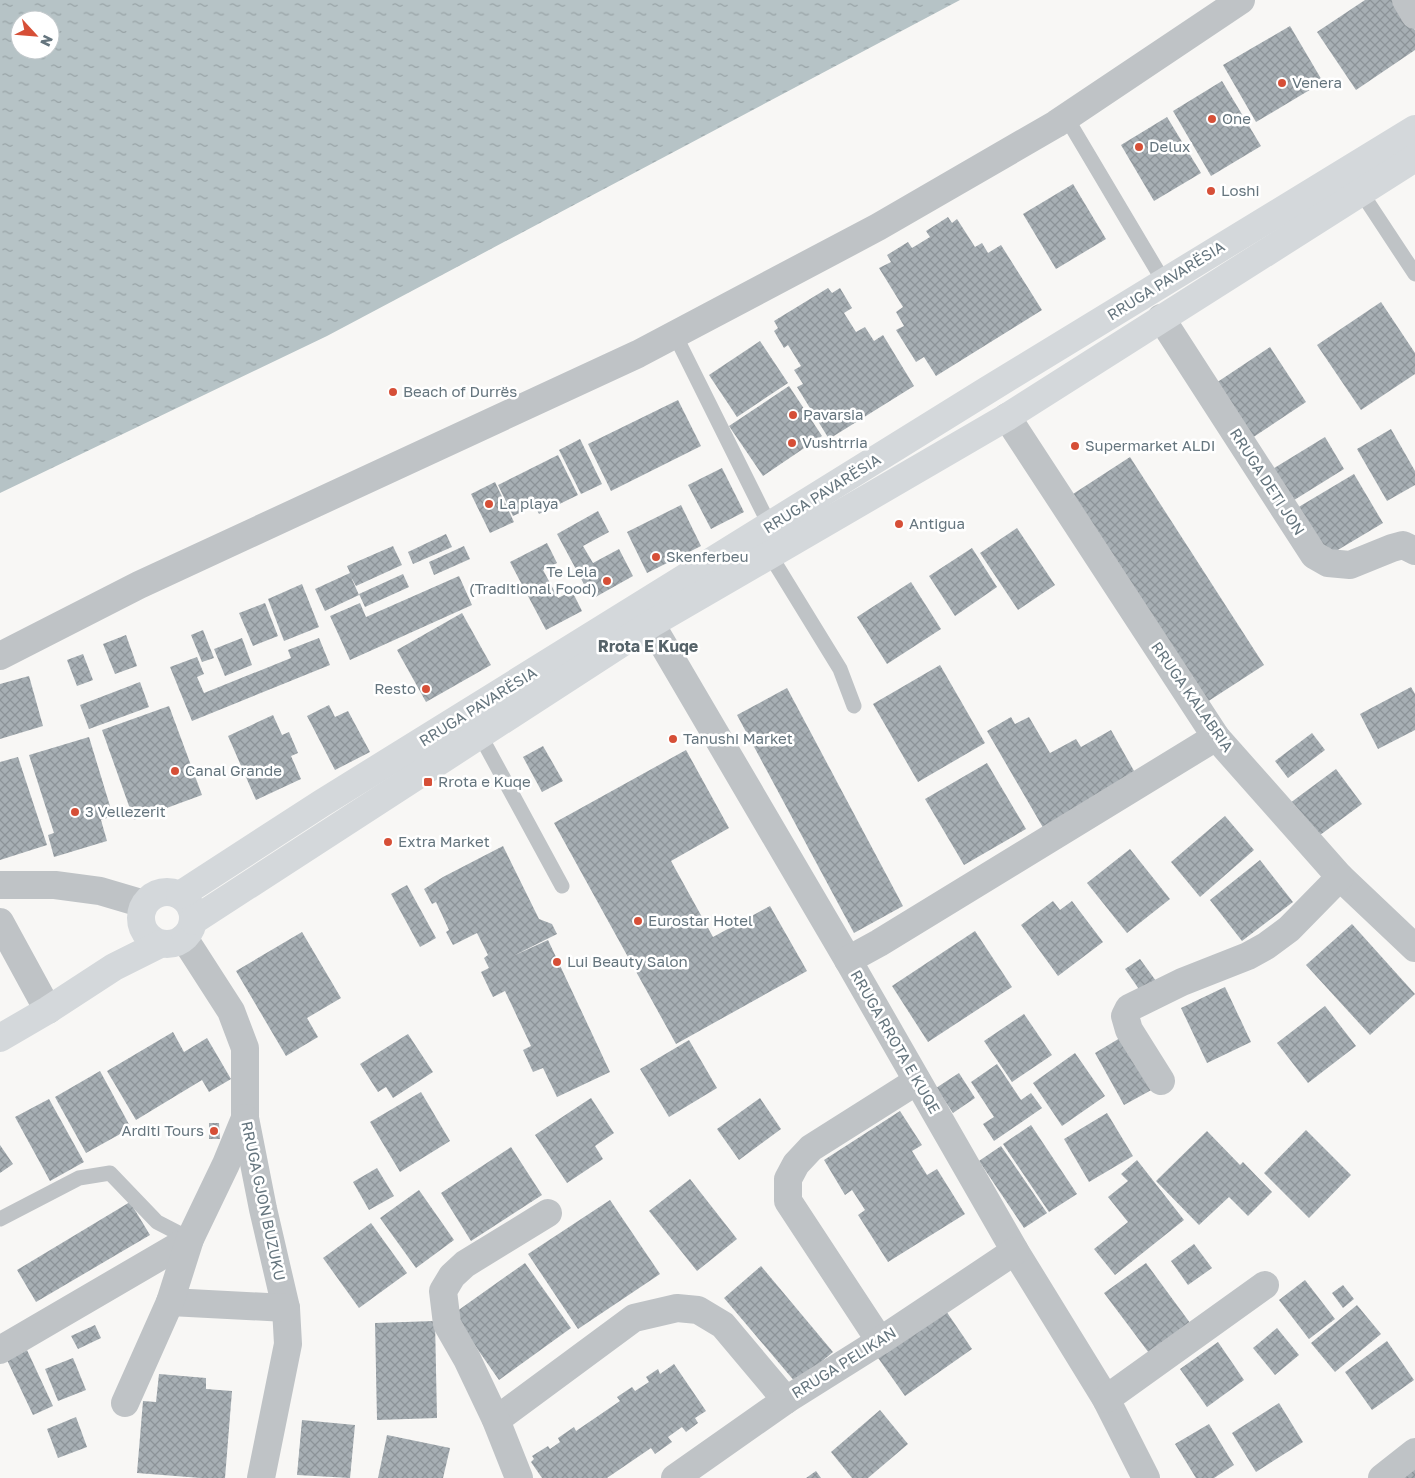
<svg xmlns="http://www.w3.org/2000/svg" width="1415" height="1478" font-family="'Golos Text',sans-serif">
<defs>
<pattern id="water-ripples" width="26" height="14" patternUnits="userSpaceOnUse" patternTransform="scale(1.25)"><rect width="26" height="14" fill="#b6c3c6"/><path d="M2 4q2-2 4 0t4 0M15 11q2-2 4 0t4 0" fill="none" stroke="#98a3a6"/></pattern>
<pattern id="building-cross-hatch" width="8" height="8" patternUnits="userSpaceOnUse" patternTransform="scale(1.25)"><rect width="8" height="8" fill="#a7afb4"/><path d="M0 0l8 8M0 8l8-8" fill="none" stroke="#8c9398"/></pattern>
</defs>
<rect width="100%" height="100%" fill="#f8f7f5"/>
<path fill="url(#water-ripples)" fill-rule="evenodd" d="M0,0h960l-633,336 -327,157zM20,20h30v30h-30z"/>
<g fill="url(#building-cross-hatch)">
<path d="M1365,0h30l20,30v20l-59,40 -39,-58z"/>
<path d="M1290,26l33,56 -67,40 -33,-57z"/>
<path d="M1222,81l39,65 -50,30 -38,-65z"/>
<path d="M1167,117l34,56 -47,28 -33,-56z"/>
<path d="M1073,184l33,55 -50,30 -33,-55z"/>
<path d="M948,217l4,6 5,-4 18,28 7,-4 6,10 13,-8 41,65 -106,66 -12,-19 -8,5 -20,-32 8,-4 -8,-14 7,-5 -24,-39 12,-6 -4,-7 21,-13 4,6 18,-11 -4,-6z"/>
<path d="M828,288l4,5 8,-5 12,20 -8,5 12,19 9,-5 9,14 9,-6 31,51 -85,53 -32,-52 6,-3 -9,-14 7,-4 -13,-21 -4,3 -10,-17 4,-3 -4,-7z"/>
<path d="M1381,302l34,51v21l-54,36 -44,-65z"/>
<path d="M760,341l28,42 -51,34 -28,-42z"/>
<path d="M1270,347l36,55 -54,36 -36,-55z"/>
<path d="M789,386l33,50 -59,40 -34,-50z"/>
<path d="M678,400l23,46 -90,45 -23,-47z"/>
<path d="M1391,429l24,42v14l-28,16 -30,-52z"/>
<path d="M1325,437l19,32 -53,33 -20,-32z"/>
<path d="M580,439l22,45 -21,10 -22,-44z"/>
<path d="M558,455l20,40 -39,19 -4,-8 -22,10 -15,-31z"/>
<path d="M1130,457l134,208 -57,37 -134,-208z"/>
<path d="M722,468l22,44 -33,17 -23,-44z"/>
<path d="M1354,474l29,49 -57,34 -29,-49z"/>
<path d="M495,482l19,40 -24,11 -19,-39z"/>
<path d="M681,505l20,41 -54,27 -20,-41z"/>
<path d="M598,511l11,21 -26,14 10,17 26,-14 14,27 -41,23 -35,-65z"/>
<path d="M1017,528l38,57 -37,25 -38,-57z"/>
<path d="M446,534l6,13 -39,17 -5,-12z"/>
<path d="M547,543l10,20 -14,7 15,28 14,-7 10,20 -36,19 -36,-68z"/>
<path d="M393,546l9,19 -46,21 -5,-9 8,18 -34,16 -10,-22 35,-16 -3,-7z"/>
<path d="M464,546l6,13 -36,16 -5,-13z"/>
<path d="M972,548l25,39 -42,29 -26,-40z"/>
<path d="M403,574l6,13 -44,20 -6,-13z"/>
<path d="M459,576l13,29 -122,55 -20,-44 30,-13 6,14z"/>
<path d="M911,582l30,47 -54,35 -30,-47z"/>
<path d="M302,584l17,43 -35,14 -16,-42z"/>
<path d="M265,603l13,33 -25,10 -14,-33z"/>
<path d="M462,613l29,52 -65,37 -29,-52z"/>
<path d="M203,630l11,28 -12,4 -11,-27z"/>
<path d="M126,635l11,31 -22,8 -12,-30z"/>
<path d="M242,638l10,27 -27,11 -11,-27z"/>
<path d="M319,638l11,27 -138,56 -22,-54 27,-10 7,17 -7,3 7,16 87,-35 -3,-8z"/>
<path d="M83,654l10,26 -16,6 -10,-26z"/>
<path d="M940,665l45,78 -67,39 -45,-78z"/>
<path d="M29,676l14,50 -43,13v-55z"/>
<path d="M140,682l9,25 -60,22 -9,-24z"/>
<path d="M1411,687l4,7v36l-37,19 -18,-35z"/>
<path d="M787,688l116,218 -49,27 -117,-218z"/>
<path d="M329,705l6,12 13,-6 22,41 -35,18 -28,-54z"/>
<path d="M169,706l33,89 -68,25 -32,-90z"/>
<path d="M273,715l9,20 7,-3 9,21 -7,3 10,23 -45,21 -28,-64z"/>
<path d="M1011,717l4,7 14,-7 21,36 26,-14 5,8 30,-17 27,48 -93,53 -58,-100z"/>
<path d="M1312,733l13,17 -37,28 -13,-17z"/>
<path d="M89,737l24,79 -12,4 6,21 -53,16 -6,-22 6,-2 -25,-78z"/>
<path d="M543,746l20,35 -21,11 -19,-35z"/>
<path d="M686,750l43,78 -58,33 42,76 57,-31 37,65 -131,73 -122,-221z"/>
<path d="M18,757l29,88 -47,15v-98z"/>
<path d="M987,763l39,66 -62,36 -39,-66z"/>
<path d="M1336,769l26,35 -50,37 -26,-35z"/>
<path d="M1225,816l29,34 -54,47 -29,-35z"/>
<path d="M503,846l36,73 13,5 5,10 -44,22 35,-16 62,132 -53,25 -14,-29 -10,4 -10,-22 8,-4 -26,-55 -12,6 -12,-25 8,-4 -5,-10 4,-3 -11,-22 -24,12 -7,-13 3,-2 -13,-28 -4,2 -8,-15 19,-12z"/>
<path d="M1130,849l40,50 -43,34 -40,-50z"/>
<path d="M1260,860l33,42 -51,39 -32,-41z"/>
<path d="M407,885l29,53 -16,9 -29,-53z"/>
<path d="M1053,901l7,9 12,-9 31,41 -45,34 -37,-51z"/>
<path d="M1352,924l63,70 -45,41 -64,-70z"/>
<path d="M975,931l37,56 -84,55 -36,-56z"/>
<path d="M302,932l39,66 -34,20 11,19 -32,19 -50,-85z"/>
<path d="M1140,959l16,22 -15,11 -16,-23z"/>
<path d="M1225,987l26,55 -44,21 -26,-55z"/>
<path d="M1325,1006l31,40 -48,37 -31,-40z"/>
<path d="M1024,1014l28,41 -40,27 -28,-41z"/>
<path d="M173,1032l11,20 23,-14 24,41 -22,13 -7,-12 -66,40 -29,-49z"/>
<path d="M408,1034l25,38 -40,26 -7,-11 -8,5 -18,-28z"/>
<path d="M1125,1035l30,53 -31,17 -29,-52z"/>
<path d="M689,1040l28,48 -48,29 -29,-48z"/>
<path d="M1075,1053l30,43 -43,30 -29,-43z"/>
<path d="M997,1064l24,36 10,-7 11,15 -48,33 -11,-17 11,-7 -23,-35z"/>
<path d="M100,1071l31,57 -45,25 -31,-56z"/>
<path d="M959,1073l16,25 -22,15 -17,-25z"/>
<path d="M421,1092l29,49 -50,31 -30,-50z"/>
<path d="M591,1098l23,35 -19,13 8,13 -36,24 -32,-48z"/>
<path d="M760,1098l21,31 -42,31 -22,-31z"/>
<path d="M49,1099l35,63 -34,19 -35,-64z"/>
<path d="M900,1111l22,34 -10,6 15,24 10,-6 28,45 -77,48 -30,-47 7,-5 -13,-20 -7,5 -21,-35z"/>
<path d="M1107,1113l26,43 -44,26 -25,-43z"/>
<path d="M209,1123h10l1,16h-11z"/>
<path d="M1031,1125l46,69 -28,18 -46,-68z"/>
<path d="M1306,1130l45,45 -42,43 -45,-45z"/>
<path d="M1207,1131l33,34 3,-3 29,30 -24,24 -19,-19 -30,28 -43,-44z"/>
<path d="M0,1145l13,19 -13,9z"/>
<path d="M1001,1146l46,67 -23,15 -45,-67z"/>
<path d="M511,1147l31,48 -71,46 -30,-48z"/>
<path d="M1137,1160l47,60 -69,55 -21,-26 34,-27 -20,-25 20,-16 -7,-7z"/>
<path d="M377,1168l17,28 -25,14 -16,-28z"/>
<path d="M690,1179l47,60 -40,32 -48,-60z"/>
<path d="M419,1190l35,50 -38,28 -36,-50z"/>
<path d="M610,1200l50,74 -82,55 -50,-75z"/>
<path d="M130,1202l20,33 -114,67 -19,-32z"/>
<path d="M371,1223l36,50 -48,35 -36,-50z"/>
<path d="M1194,1244l18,24 -24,17 -17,-24z"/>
<path d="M525,1263l46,65 -72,52 -46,-66z"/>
<path d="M1146,1263l47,64 -41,30 -48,-64z"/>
<path d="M761,1266l72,86 -37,31 -72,-85z"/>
<path d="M1305,1280l30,39 -26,20 -30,-39z"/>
<path d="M1343,1285l11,14 -11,9 -11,-15z"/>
<path d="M1357,1305l24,29 -46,38 -24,-29z"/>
<path d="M944,1308l28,41 -67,47 -29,-41z"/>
<path d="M435,1321l2,97 -60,2 -2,-97z"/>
<path d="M95,1325l6,13 -23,11 -7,-13z"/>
<path d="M1277,1328l22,27 -24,20 -22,-27z"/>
<path d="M1387,1341l27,39 -42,30 -27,-38z"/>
<path d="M1218,1342l26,38 -37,27 -27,-38z"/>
<path d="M27,1350l26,56 -20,9 -26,-55z"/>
<path d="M73,1358l13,32 -28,11 -13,-32z"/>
<path d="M674,1364l32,47 -11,7 3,5 -12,9 -4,-5 -14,10 4,5 -17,12 -4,-6 -44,30h-65l-11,-16 3,-3 -2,-3 16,-10 2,3 10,-7 -2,-4 16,-11 2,4 44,-30 -3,-4 15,-10 3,4 14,-9 -3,-5 12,-8 2,5z"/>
<path d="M159,1374l47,4v11l26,2 -7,87h-24l-64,-5 6,-72 13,1z"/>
<path d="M1279,1403l24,39 -47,30 -24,-39z"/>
<path d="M880,1410l28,34 -40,34h-16l-21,-26z"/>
<path d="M76,1417l11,30 -29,11 -11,-29z"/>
<path d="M302,1420l53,5 -5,53 -53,-3z"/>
<path d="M1209,1424l25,41 -20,13h-18l-21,-34z"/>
<path d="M387,1435l63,13 -7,30h-65z"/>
<path d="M1415,1468v10h-14z"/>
<path d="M816,1471l5,7h-15z"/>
</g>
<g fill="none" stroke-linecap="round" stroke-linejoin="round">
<g stroke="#bfc3c6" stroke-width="15">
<path d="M1066,117l98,165"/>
<path d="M1361,192l54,82"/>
<path d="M675,335l95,191"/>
<path d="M770,555l70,114 14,37"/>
<path d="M480,735l82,151"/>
<path d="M0,1219l79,-41 31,-5 47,49 33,17"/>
</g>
<g stroke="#bfc3c6" stroke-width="28">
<path d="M1406,0l9,15"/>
<path d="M1161,318l153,237 14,8 22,2 42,-17 11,-3 12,6"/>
<path d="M1007,417l209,320 124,140 75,71"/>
<path d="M643,606l8,18 197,336 167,291 91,148 40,79"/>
<path d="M0,656l139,-71 499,-231 240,-127 178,-103 185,-124"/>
<path d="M0,885h55l45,6 44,13"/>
<path d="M0,922l48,88"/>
<path d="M184,938l47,73 14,37v70l18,91 23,99 2,36 -27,134"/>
<path d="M848,960l31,-17 337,-206"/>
<path d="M1161,1081l-32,-51 -4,-14 4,-8 53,-26 66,-26 18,-10 23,-17 51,-52"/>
<path d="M170,1302l116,6"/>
<path d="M880,1341l-92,-140v-22l8,-15 15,-16 106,-67"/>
<path d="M0,1350l190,-111"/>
<path d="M1106,1399l159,-114"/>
<path d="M125,1403l45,-101 20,-63 36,-75 19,-46"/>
<path d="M496,1420l138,-102 43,-10 21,2 25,15 63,75"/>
<path d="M519,1478l-23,-58 -29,-61 -20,-35 -4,-33 9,-15 13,-12 83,-51"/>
<path d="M675,1478l111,-78 94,-59 135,-90"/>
<path d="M1382,1478l33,-26"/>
</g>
<g stroke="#d4d8db" stroke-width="28">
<circle cx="167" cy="918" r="26"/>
<path d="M180,895l142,-92 664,-412 429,-262"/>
<path d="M193,921l458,-297 356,-207 408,-259"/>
<path d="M0,1038l48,-28 66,-43 46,-23"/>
</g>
</g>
<g fill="#d64f37" stroke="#fff" stroke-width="2">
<circle cx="1282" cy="83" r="5"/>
<circle cx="1212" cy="119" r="5"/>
<circle cx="1139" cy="147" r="5"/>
<circle cx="1211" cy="191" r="5"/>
<circle cx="393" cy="392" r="5"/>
<circle cx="793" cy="415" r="5"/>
<circle cx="792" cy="443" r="5"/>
<circle cx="1075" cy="446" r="5"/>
<circle cx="489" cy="504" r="5"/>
<circle cx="899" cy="524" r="5"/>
<circle cx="656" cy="557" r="5"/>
<circle cx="607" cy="581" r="5"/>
<circle cx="426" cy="689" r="5"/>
<circle cx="673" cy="739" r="5"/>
<circle cx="175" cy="771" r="5"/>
<rect x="423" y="777" width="10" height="10" rx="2.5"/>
<circle cx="75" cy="812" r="5"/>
<circle cx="388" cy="842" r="5"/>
<circle cx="638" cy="921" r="5"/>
<circle cx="557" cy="962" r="5"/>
<circle cx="214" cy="1131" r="5"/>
</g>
<g text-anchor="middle" stroke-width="5" stroke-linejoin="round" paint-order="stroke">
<g font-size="15" fill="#65757e" stroke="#fff" text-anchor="start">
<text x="1292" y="88">Venera</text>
<text x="1222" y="124">One</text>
<text x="1149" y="152">Delux</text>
<text x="1221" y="196">Loshi</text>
<text x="403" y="397">Beach of Durrës</text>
<text x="803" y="420">Pavarsia</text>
<text x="802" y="448">Vushtrria</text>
<text x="1085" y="451">Supermarket ALDI</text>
<text x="499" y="509">La playa</text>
<text x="909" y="529">Antigua</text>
<text x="666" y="562">Skenferbeu</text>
<text x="597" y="577" text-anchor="end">Te Lela<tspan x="597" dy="17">(Traditional Food)</tspan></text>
<text x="416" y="694" text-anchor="end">Resto</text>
<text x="683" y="744">Tanushi Market</text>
<text x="185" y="776">Canal Grande</text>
<text x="438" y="787">Rrota e Kuqe</text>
<text x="85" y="817">3 Vellezerit</text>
<text x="398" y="847">Extra Market</text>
<text x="648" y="926">Eurostar Hotel</text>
<text x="567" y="967">Lui Beauty Salon</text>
<text x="204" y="1136" text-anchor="end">Arditi Tours</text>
</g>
<g font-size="15" fill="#65757e" stroke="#fff">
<text transform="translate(1166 281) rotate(-32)" y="5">RRUGA PAVARËSIA</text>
<text transform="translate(1267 482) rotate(57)" y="5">RRUGA DETI JON</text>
<text transform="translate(822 494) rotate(-32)" y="5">RRUGA PAVARËSIA</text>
<text transform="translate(1192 697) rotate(55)" y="5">RRUGA KALABRIA</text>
<text transform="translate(478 707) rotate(-32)" y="5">RRUGA PAVARËSIA</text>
<text transform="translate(895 1042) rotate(60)" y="5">RRUGA RROTA E KUQE</text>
<text transform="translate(263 1201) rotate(78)" y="5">RRUGA GJON BUZUKU</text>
<text transform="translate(844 1363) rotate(-32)" y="5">RRUGA PELIKAN</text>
</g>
<g font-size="16" font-weight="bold" fill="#566369" stroke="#fff">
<text x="648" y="652">Rrota E Kuqe</text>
</g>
</g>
<g transform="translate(35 35) rotate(116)"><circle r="24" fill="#ffffff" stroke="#c1c8cb"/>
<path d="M0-4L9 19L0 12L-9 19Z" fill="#d64f37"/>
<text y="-8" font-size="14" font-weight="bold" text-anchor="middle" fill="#65757e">N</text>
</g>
</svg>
